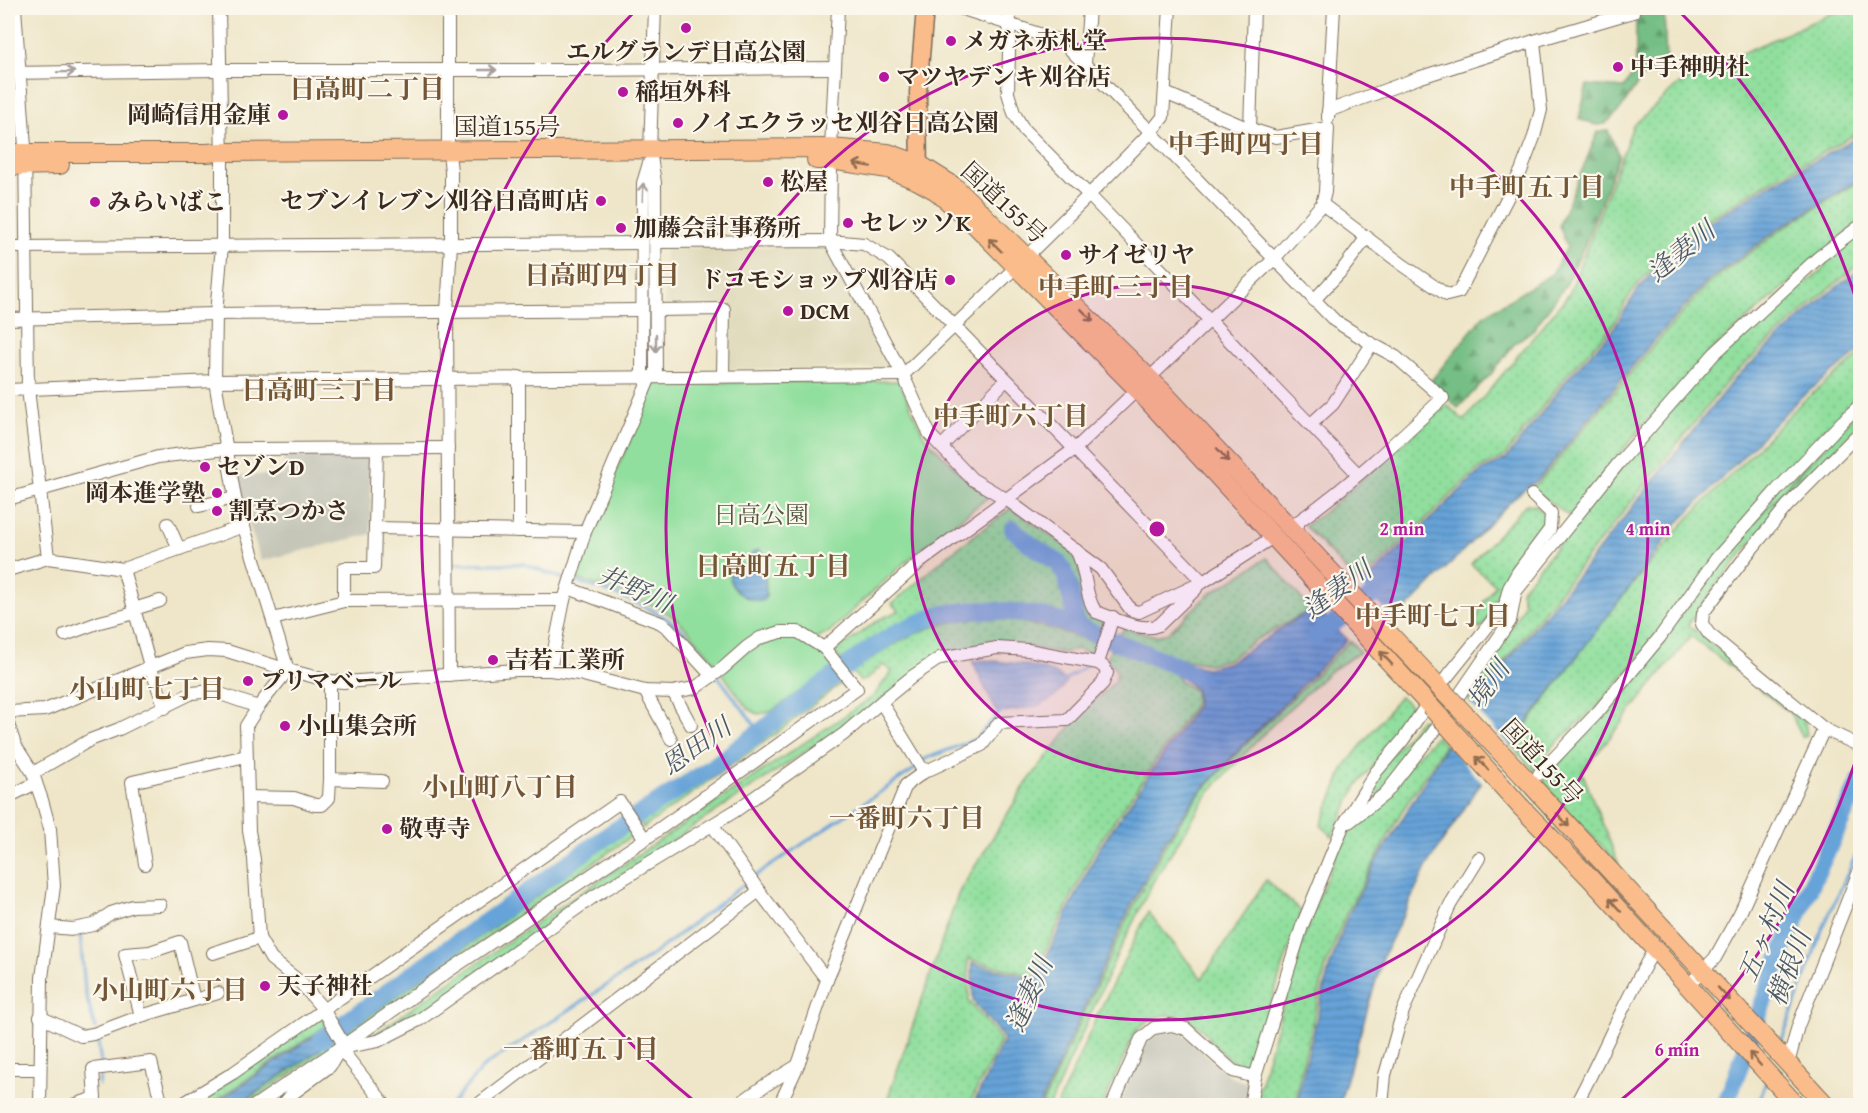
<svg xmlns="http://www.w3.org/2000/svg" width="1868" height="1113" font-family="'Gentium Book Plus','Noto Serif JP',serif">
<defs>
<pattern id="grass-dots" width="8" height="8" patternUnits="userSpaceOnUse" patternTransform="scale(1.5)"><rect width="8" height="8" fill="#91df9e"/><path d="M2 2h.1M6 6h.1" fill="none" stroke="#7ec088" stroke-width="1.8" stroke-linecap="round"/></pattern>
<pattern id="forest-firs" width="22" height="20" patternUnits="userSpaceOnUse" patternTransform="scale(1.5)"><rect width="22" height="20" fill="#74be85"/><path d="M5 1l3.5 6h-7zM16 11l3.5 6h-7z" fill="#609b6c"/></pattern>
<pattern id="water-rules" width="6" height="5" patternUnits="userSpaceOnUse" patternTransform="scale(1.5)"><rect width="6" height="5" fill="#66a3d8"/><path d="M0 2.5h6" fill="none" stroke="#5585af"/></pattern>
</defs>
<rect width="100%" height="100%" fill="#fbf7ec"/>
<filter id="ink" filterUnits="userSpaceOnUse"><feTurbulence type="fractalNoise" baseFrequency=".0167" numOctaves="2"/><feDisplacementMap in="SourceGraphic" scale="12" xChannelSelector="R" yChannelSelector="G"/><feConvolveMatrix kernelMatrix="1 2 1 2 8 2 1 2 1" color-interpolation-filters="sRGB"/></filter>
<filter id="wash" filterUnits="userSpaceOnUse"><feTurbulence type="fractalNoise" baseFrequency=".008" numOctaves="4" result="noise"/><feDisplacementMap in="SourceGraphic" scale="24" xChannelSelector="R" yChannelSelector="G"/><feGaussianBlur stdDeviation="1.35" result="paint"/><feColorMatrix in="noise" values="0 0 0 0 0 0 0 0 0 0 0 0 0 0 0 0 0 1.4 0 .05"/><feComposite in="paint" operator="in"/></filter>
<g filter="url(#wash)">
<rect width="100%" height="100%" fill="#efe6c9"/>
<path fill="#ded8b7" d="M825,247l68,117 -3,4 -162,1v-64h-63v-54l4,-3z"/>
<g fill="#c5c5b8">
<path d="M284,455h87v79l-110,27 -21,-65 -3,-21h46z"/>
<path d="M1171,1031l13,4 47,42 17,6 -3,22 -127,1 26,-61 13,-11z"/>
</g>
<g fill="url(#grass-dots)" stroke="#66845e" stroke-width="1.5">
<path d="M1844,8h16v124l-98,54 -57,35 -34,29 -37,38 -23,40 -45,48 -62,81 -27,13 -118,114 -54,-58 17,-12 125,-109 17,16 105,-127 64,-168 45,-41 51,-26z"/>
<path d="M1860,181v40l-150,131 -65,71 -75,94 -39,-29 9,-7 113,-135 56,-63 73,-54z"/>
<path d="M646,187h5v171h-4z"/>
<path d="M1860,232v32l-41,33 -89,81 -259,325 -7,-9 49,-70 11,-20 -3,-14 104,-127 93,-107 79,-73 12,-2 13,-11 7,-15z"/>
<path d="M1860,355v46l-263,306 -44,39 -18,25 -24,-25 105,-142 68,-81 117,-120z"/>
<path d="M1860,409v15l-73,75 -67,82 -32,44 116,93 3,18h-5l-12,-23 -99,-77 -109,136 37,93 -76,-82 118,-143 57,-79z"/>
<path d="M1526,504l9,1 12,11 -1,13 -56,77 -1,11 -8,12 -7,-3 8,-22 13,-19 -24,-21z"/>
<path d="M1011,508l58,40 9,13 11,51 19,8 -3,9 -18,-5 -6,-8 -12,-49 -9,-12 -48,-34 -5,8 47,34 10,16 7,40c-13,-4 -26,-10 -40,-12 -52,-9 -106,-1 -152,27 -13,8 -26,18 -38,26l-7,-8 46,-33 19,-8 -7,-7 54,-47z"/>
<path d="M1267,558l44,52 -52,28 -30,21 -20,5 -39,-7 -53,-20 8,-9 31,8 12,-3 40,-38z"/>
<path d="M983,618c42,2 76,12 116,26l-3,11 -19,-6 -14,4 -36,-6 -88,9 -69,52 -302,203 -146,102 -66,34 137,-95 381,-256 18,-25 -9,-6 -17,15 -6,1 -8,-9c45,-31 74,-50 131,-54z"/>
<path d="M1350,641l10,11 -31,20 -59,55 -60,64 -56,89 -39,79 -65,146h-8l89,-194 33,-64 34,-51 49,-53z"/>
<path d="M1112,646l59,21 9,14 15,10v13l-100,145 -62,127 -65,-17 1,42 32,39 -32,65 -84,1 74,-214 67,-108 55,-71 34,-31 2,-9 -3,-7 -8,-4z"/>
<path d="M839,677l4,5 -77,59 -123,87 -3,-6 123,-86z"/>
<path d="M1400,696l16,15 -59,75 -25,50 -11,-11 24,-59z"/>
<path d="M1421,719l10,10 -49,62 -23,17 19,-37z"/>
<path d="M1436,736l9,9 -43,66 -57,105 -19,50 -29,123 -1,16 -41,1 12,-47 41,-135 33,-81 13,-20z"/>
<path d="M629,830l4,5 -289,204 -2,-3z"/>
<path d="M1266,880l36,32 -51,148 -13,6 -19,-16 -18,-22 -17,-11 -19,-2 -16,5 -14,12 -32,73 -46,1 41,-92 50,-102 54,67z"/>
<path d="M321,1014l6,11 -118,80 -23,1z"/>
<path d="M336,1039l2,3 -92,63 -8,1z"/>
</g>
<g fill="url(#forest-firs)" stroke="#587452" stroke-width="1.5">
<path d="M1636,8h28l2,55 -24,14 -21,32 -16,15 -9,1 -17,-6 8,-34 37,3 12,-19z"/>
<path d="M1608,131l11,24 -34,89 -18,39 -34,47 -18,13 -24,31 -33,34 -27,-27 52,-65 69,-42 15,-27 -8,-22 39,-93z"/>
</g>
<path fill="#91df9e" stroke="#66845e" stroke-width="1.5" d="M899,381l25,55 46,47 17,8v7l-84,66 -75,69 -11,4 17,30 -64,45 -12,2 -10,-5c-20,-27 -47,-69 -72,-90 -21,-17 -72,-32 -99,-40l25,-76 51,-117 4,-3z"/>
<g fill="url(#water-rules)" stroke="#50667b" stroke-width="1.5">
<path d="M1860,136v43l-80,49 -73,54 -56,62 -112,135 -23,17 -121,125 -34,-35 118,-114 27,-13 62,-81 45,-48 25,-41 34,-37 35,-29 57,-35z"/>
<path d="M1860,269v82l-61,48 -120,123 -198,261 -53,81 -45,93 -41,138 -1,10 -43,1 1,-16 30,-122 18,-51 29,-55 96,-159 112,-135 149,-188 88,-81z"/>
<path d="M759,550l6,5 1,41 -2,4c-17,4 -49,-18 -27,-36h5l7,4c3,-8 -1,-16 10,-18z"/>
<path d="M1316,606l31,34 -98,99 -52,56 -35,51 -33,64 -89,195h-67l31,-66 -31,-38 -1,-38 63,16 63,-129 99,-145 -1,-15 -21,-19 6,-8 26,5 23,-6z"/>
<path d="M986,660c19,2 69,5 80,22 -12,27 -43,27 -69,31l-25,-52z"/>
<path d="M328,1026l8,13 -99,66 -26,1z"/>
</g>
<g fill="#efe6c9">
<path d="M1359,583l38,41 -4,-1 -34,-35z"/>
<path d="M1469,702l43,46 -28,37 -38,-42z"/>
</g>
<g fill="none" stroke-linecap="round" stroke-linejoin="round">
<g stroke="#66a3d8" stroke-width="3">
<path d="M450,564h74l43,16"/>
<path d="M573,581c30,8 81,26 104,45 14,11 26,28 37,43"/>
<path d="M717,675l43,57"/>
<path d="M1062,682l24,-16"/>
<path d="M921,763l4,-4 51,-20 22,-25 7,-4"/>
<path d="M752,878l164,-110"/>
<path d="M80,932l5,59 10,37"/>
<path d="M97,1035l4,29"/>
<path d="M1780,1045l42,-115 38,-84"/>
<path d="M99,1085l2,-15"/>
<path d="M450,1106l33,-39 168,-111 96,-74"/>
<path d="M1757,1106l9,-24"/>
</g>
<g stroke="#66a3d8" stroke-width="18">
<path d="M1013,529l18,16 28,18 8,16 7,31 1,16"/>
<path d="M1314,637l78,-55"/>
<path d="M321,1040l112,-81 178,-126 106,-69 149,-112 33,-21 39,-16 36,-5 29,1 39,5 33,10 100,39 25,13"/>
<path d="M1725,1106l54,-147 32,-74 49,-104"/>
</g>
</g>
</g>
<g filter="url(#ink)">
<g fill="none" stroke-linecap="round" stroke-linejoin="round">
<defs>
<g id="minor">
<path d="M219,8l3,154v83l-6,69 -1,67 20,117 53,172"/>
<path d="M448,8v136l3,27v73l-4,68 2,363"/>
<path d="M655,8l-5,142 5,33 1,194"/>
<path d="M960,8l103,34 272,279 37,23 24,13 47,41c-46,43 -92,86 -144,123l-3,12"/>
<path d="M1010,8l-2,85 6,20 10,17 65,65 -62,61"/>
<path d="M1170,8l-7,109 -13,16 -61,62 269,279"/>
<path d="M1534,41l99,-29v-4"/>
<path d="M1085,64l4,-56"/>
<path d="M8,73l211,-3h357l259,-2"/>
<path d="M1328,118l6,-110"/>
<path d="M1250,128l4,-120"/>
<path d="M831,148l7,-140"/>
<path d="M831,160l-1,81 73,134 27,60 42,44 34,20 95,70 30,41 8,2 64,-30 70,-45"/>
<path d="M1322,204l81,61 44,30 12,-3 62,-121 13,-34 7,-27 -7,-69 -116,37 -90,33"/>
<path d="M655,242l175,-1 34,3 25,15c105,107 210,215 314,323"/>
<path d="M8,247l634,-4"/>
<path d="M1314,300l29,-31 24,-32"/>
<path d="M656,310l68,-1 -1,67"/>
<path d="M8,319l208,-5 426,-4"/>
<path d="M519,377v154"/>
<path d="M642,377l1,-194 6,-20"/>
<path d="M8,390l207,-9 688,-6 113,-108"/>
<path d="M1311,424l22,-20 39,-60"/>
<path d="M942,446l64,-66"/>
<path d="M377,449l-2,79 210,4"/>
<path d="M8,499l150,-42 68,-8 222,-1"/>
<path d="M199,506l36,-8"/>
<path d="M168,524l11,25"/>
<path d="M1076,550c11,19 8,46 20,62 19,6 44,21 63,13l37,-36"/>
<path d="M48,558l75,11 121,-43"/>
<path d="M123,569l27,97 15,42"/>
<path d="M8,570l40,-12 -20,-169 -3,-242 -10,-139"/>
<path d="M1506,600l3,-12 9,-16 32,-43 1,-16 -19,-18"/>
<path d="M344,601v-33h30l1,-40"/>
<path d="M134,609l26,-8"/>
<path d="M273,619l71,-18 220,-1"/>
<path d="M65,635l35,-13 35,-9"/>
<path d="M824,648l95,-85 157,-115 198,-189 48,-55 3,-12 3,-64 -52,9 -29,-9 -82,-35"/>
<path d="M1098,663l15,-46"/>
<path d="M288,670l-30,37 -12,19 3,105 5,28 5,79 12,21 29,23 23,27 21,36"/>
<path d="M550,670l29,4 66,17 28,1 22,-4 17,-12"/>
<path d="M330,681v98l52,2"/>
<path d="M1439,687l179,-223 96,-110 105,-97 41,-31"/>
<path d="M645,691l26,48"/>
<path d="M673,692l18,33"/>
<path d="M8,712l37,-2 140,-57 23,-3 19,1 61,19 42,11 14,1 173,-12h33l14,-70 21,-68 65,-155"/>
<path d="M8,724l7,21 18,28 3,10 -28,14"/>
<path d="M1824,729l36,17"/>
<path d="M33,773l57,-33 29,-11 73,-36 20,-2 46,16"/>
<path d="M1539,774l59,-62 62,-75 56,-78 61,-69 66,-69 17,-16"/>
<path d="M36,783l6,17 8,29 4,57 -12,92 -2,128"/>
<path d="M248,797l46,1 21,7h7l7,-7 1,-19"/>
<path d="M1349,822l36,-28 48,-61 77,-112 5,-26"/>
<path d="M712,825l47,66 68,89"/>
<path d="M145,864l-13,-82 114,-26"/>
<path d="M49,927l24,2 20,-4 18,-12 22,-7 27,-1"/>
<path d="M213,953l46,-15"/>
<path d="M1688,986l27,-28 25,-45 84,-184 -115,-95 -7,-10 1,-11 43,-57 41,-50 73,-74"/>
<path d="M141,1016l-16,-62 25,-2 30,-10 14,58"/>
<path d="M40,1017l41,19 12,-2 48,-18 77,-23"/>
<path d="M340,1048l38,-7 41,-21 174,-123 142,-86 109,-77 37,-32 32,-26 27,-18 23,-4 34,-6 31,2 70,13 6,4 3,6 -4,10 -36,37 -68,3 -17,22 -58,27 -43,-70"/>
<path d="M340,1048l46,58"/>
<path d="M1788,1064l10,-38 62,-157"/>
<path d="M8,1069h32"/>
<path d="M71,1106l24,-8 -2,-29 58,-7 11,44"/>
<path d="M179,1106l54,-33 387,-271 25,37"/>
<path d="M254,1106l86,-58 107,-76 198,-133 212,-150 -33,-41 -26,-16h-17l-21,6 -13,9 -25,22 -10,7 -44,-48 -7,-5 -93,-35"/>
<path d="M282,1106l10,-12 38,-28 10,-17"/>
<path d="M476,1106l283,-215"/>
<path d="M736,1106l28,-20 33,-20"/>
<path d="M779,1106l19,-41 29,-85 79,-195 18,-13"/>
<path d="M1112,1106l29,-67 13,-11 17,-3 15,4 47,42 22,6"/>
<path d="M1250,1106l5,-29 47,-151 41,-100 33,-54 27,-32 25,-37"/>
<path d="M1382,1106l3,-31 18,-64 47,-106 29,-47"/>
<path d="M1575,1106c28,-52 50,-107 80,-158"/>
</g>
<path id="major" d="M919,177l-1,-84 7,-85"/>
<g id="highway">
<path d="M8,153h198l15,-1 610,-4 57,5 31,11 35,22 207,204 281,300"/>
<path d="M816,160h15l57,9 30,12 18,10 40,35 161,163 293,317"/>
<path d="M8,166l52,-1"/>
<path d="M1524,777l303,329"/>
<path d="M1521,807l69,71 207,228"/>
</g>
</defs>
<use href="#minor" stroke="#7a6c5a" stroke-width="14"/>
<use href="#major" stroke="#7a6c5a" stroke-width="19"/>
<use href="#highway" stroke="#7a6c5a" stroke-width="20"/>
<use href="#minor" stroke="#fff" stroke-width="12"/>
<use href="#major" stroke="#fabc8b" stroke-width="16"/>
<use href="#highway" stroke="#fabc8b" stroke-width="18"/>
<defs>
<g id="highway-bridge">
<path d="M1442,690l82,87"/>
<path d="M1430,706l91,101"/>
</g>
</defs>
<use href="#highway-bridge" stroke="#7a6c5a" stroke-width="20" stroke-linecap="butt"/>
<use href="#highway-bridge" stroke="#fabc8b" stroke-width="18"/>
</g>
<defs><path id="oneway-shaft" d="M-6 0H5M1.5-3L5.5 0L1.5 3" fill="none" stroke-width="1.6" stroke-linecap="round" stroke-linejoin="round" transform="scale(1.5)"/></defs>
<g stroke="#a79f9a">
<use href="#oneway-shaft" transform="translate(488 70)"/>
<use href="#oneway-shaft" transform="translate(66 72) rotate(-1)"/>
<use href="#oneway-shaft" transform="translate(643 192) rotate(-88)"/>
<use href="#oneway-shaft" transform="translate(656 343) rotate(90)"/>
</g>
<g stroke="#916c4f">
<use href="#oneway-shaft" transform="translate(862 165) rotate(-170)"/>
<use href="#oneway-shaft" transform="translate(995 245) rotate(-135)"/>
<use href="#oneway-shaft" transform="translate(1087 315) rotate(45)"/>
<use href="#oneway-shaft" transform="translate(1223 455) rotate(48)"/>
<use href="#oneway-shaft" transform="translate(1386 658) rotate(-133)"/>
<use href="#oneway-shaft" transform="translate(1482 763) rotate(-132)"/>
<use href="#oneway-shaft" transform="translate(1563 820) rotate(47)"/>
<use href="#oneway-shaft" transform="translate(1615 905) rotate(-132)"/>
<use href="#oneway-shaft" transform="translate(1724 994) rotate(47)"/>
<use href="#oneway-shaft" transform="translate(1755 1059) rotate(-132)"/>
</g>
</g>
<circle cx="1157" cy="529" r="245" fill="#b5179e" fill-opacity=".12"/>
<g fill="none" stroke="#b5179e" stroke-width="3">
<circle cx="1157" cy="529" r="245"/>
<circle cx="1157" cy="529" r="491"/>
<path d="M1859 750A736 736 0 0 1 1615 1105M699 1105A736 736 0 0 1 637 9M1677 9A736 736 0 0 1 1859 308"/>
</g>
<g fill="#b5179e" stroke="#fbf7ec" stroke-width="2">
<circle cx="686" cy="28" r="6"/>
<circle cx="951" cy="41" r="6"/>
<circle cx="1618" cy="67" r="6"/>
<circle cx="884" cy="77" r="6"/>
<circle cx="623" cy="92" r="6"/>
<circle cx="283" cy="115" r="6"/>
<circle cx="678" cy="123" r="6"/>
<circle cx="768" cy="182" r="6"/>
<circle cx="601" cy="201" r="6"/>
<circle cx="95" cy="202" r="6"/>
<circle cx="848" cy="223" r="6"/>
<circle cx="621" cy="228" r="6"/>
<circle cx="1066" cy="255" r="6"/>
<circle cx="950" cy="280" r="6"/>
<circle cx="788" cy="311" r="6"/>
<circle cx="205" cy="467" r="6"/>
<circle cx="217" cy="493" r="6"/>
<circle cx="217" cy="511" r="6"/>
<circle cx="493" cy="660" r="6"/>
<circle cx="248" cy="681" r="6"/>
<circle cx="285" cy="726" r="6"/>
<circle cx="387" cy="829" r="6"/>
<circle cx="265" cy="986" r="6"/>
</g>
<g text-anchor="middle" stroke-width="4.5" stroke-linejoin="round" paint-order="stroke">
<g font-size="24" font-weight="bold" fill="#3b2a1e" stroke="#fbf7ec" text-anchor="start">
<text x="963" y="49">メガネ赤札堂</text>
<text x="686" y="60" text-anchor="middle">エルグランデ日高公園</text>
<text x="1630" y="75">中手神明社</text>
<text x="896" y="85">マツヤデンキ刈谷店</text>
<text x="635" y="100">稲垣外科</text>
<text x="271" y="123" text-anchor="end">岡崎信用金庫</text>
<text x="690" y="131">ノイエクラッセ刈谷日高公園</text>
<text x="780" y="190">松屋</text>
<text x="589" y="209" text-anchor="end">セブンイレブン刈谷日高町店</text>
<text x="107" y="210">みらいばこ</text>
<text x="860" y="231">セレッソK</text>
<text x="633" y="236">加藤会計事務所</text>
<text x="1078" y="263">サイゼリヤ</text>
<text x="938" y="288" text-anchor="end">ドコモショップ刈谷店</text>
<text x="800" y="319">DCM</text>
<text x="217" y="475">セゾンD</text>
<text x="205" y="501" text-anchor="end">岡本進学塾</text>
<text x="229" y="519">割烹つかさ</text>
<text x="505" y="668">吉若工業所</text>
<text x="260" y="689">プリマベール</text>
<text x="297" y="734">小山集会所</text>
<text x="399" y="837">敬専寺</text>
<text x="277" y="994">天子神社</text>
</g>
<g font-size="24" fill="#3b2a1e" stroke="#fbf7ec">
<text x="507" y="135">国道155号</text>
<text transform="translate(1004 203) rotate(43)" y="8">国道155号</text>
<text transform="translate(1542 762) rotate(47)" y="8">国道155号</text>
</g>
<g font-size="24" fill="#50573e" stroke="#fbf7ec">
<text x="761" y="523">日高公園</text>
</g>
<g font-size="26" font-weight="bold" fill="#735636" stroke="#fbf7ec">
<text x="367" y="98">日高町二丁目</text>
<text x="1246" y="153">中手町四丁目</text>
<text x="1527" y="196">中手町五丁目</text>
<text x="602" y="284">日高町四丁目</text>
<text x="1116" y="296">中手町三丁目</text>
<text x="319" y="399">日高町三丁目</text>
<text x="1011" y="425">中手町六丁目</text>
<text x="773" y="575">日高町五丁目</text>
<text x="1433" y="625">中手町七丁目</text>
<text x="147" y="698">小山町七丁目</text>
<text x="500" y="796">小山町八丁目</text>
<text x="907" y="827">一番町六丁目</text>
<text x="170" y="999">小山町六丁目</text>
<text x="581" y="1058">一番町五丁目</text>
</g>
<g font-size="26" font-style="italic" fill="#4c5a68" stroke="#fbf7ec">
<text transform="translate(1681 251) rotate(-39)" y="9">逢妻川</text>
<text transform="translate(635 589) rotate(24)" y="9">井野川</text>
<text transform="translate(1337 589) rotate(-36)" y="9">逢妻川</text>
<text transform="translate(1488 684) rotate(-54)" y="9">境川</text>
<text transform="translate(696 746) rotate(-35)" y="9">恩田川</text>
<text transform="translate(1766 932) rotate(-67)" y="9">五ヶ村川</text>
<text transform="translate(1789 968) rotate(-69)" y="9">横根川</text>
<text transform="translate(1029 994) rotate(-66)" y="9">逢妻川</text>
</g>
</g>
<circle cx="1157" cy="529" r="9" fill="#b5179e" stroke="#fbf7ec" stroke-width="3"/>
<g font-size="18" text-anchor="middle" font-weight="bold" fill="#b5179e" stroke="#fbf7ec" stroke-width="4.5" stroke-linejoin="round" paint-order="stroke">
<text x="1402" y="535">2 min</text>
<text x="1648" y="535">4 min</text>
<text x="1677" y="1056">6 min</text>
</g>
<rect width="1868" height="1113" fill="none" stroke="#fbf7ec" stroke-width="30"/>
</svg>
